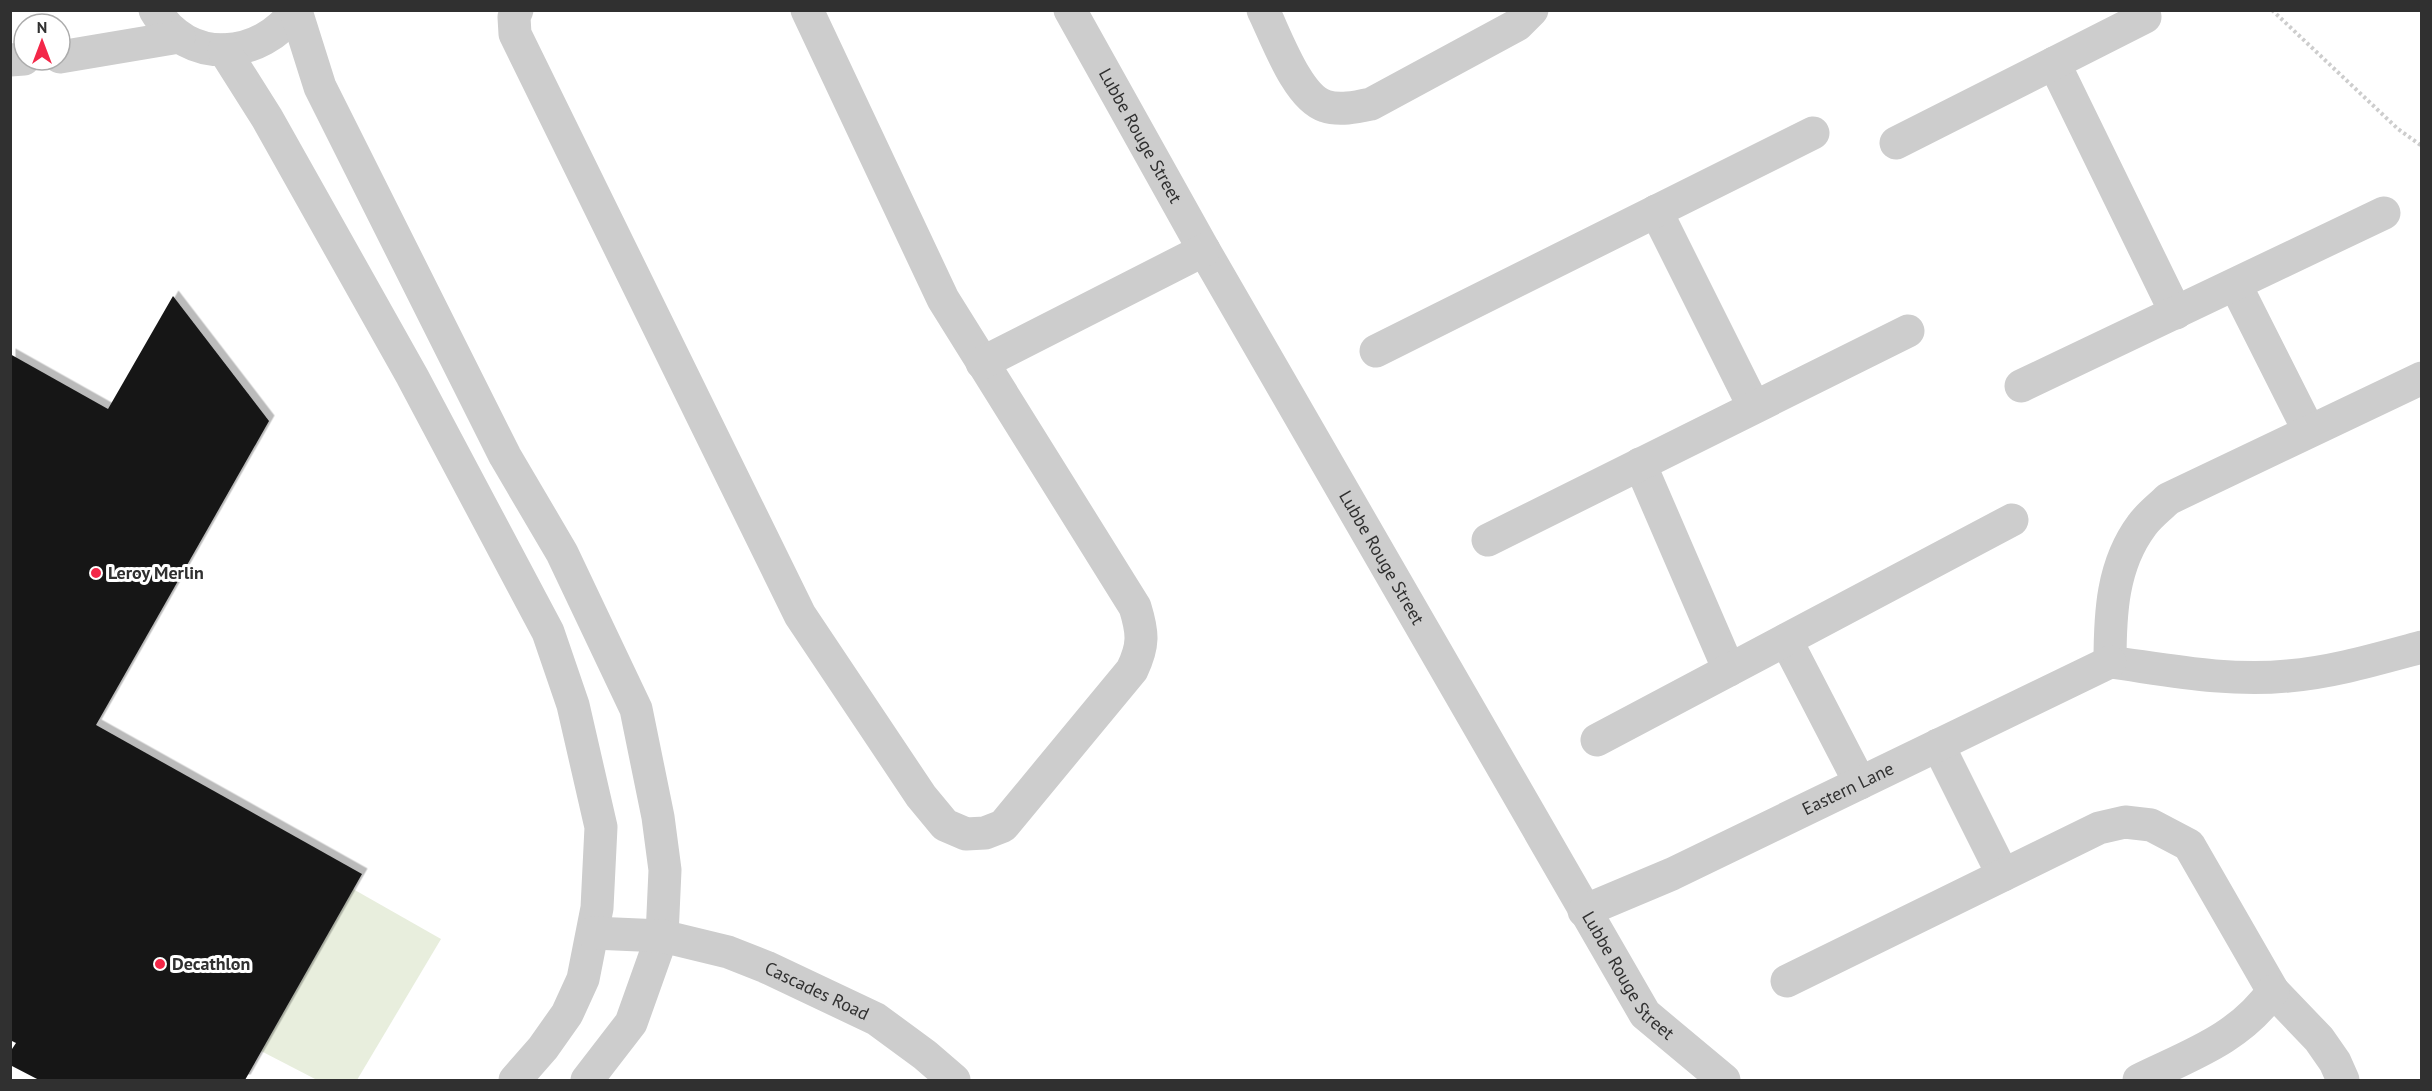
<svg xmlns="http://www.w3.org/2000/svg" width="2432" height="1091" font-family="'PT Sans',sans-serif">
<defs>
<filter id="shadow"><feDropShadow dx="5.5" dy="-5.5" stdDeviation="0" flood-color="#0004"/></filter>
</defs>
<rect width="100%" height="100%" fill="#fff"/>
<path fill="#e8eedd" d="M353,889l88,50 -84,141h-40l-56,-29z"/>
<path fill="#171717" filter="url(#shadow)" d="M173,296l96,125 -173,304 266,149 -117,206h-206l-29,-15v-13l6,-9 -6,-3v-686l98,55z"/>
<g fill="none" stroke-linecap="round" stroke-linejoin="round">
<path stroke="#cdcdcd" stroke-width="4" stroke-dasharray="3 3" stroke-linecap="butt" d="M2272,10l126,119 24,17"/>
<g stroke="#cdcdcd" stroke-width="33">
<path d="M155,10c33,56 106,50 141,0"/>
<path d="M517,10l-3,7 1,17 285,581 121,181 24,29 21,9 19,-1 18,-7 129,-156c12,-25 11,-37 3,-63l-192,-308 -136,-289"/>
<path id="s1" d="M1070,10l134,240 441,764 79,66"/>
<path d="M1263,10c13,26 34,87 62,96 14,5 32,1 46,-2l146,-79 15,-15"/>
<path d="M296,11l24,76 185,369 57,97 74,156 22,108 7,53 -3,66 -31,87 -44,57"/>
<path d="M224,50l43,68 145,258 136,256 25,73 28,122 -4,81 -14,71 -16,35 -24,34 -28,32"/>
<path d="M60,57l119,-20"/>
<path d="M10,60l14,-1"/>
<path d="M2054,63l122,250"/>
<path d="M1896,143l249,-126"/>
<path d="M1656,211l98,196"/>
<path d="M2236,286l73,145"/>
<path d="M1376,351l437,-218"/>
<path d="M982,363l222,-113"/>
<path d="M2021,386l363,-173"/>
<path d="M1640,464l89,206"/>
<path d="M1488,540l420,-209"/>
<path d="M1786,640l74,143"/>
<path d="M2110,662c0,-48 2,-97 32,-137 7,-10 18,-18 26,-26l254,-121"/>
<path d="M2110,662c59,8 118,20 178,14 46,-4 89,-17 134,-29"/>
<path d="M1597,740l415,-220"/>
<path d="M1938,745l65,130"/>
<path id="s2" d="M1584,911l88,-37 438,-212"/>
<path id="s3" d="M593,933l69,3 66,16 38,15 110,52 49,36 29,25"/>
<path d="M1787,981l312,-153 26,-6 26,3 38,20 84,146 46,48 16,23 8,18"/>
<path d="M2139,1080c51,-25 100,-41 134,-89"/>
</g>
</g>
<g fill="#f32748" stroke="#fff" stroke-width="2">
<circle cx="96" cy="573" r="6"/>
<circle cx="160" cy="964" r="6"/>
</g>
<g text-anchor="middle" stroke-width="6" stroke-linejoin="round" paint-order="stroke">
<g font-size="18" fill="#303030" stroke="#fff">
<text dy="6" stroke="none"><textPath href="#s1" startOffset="144">Lubbe Rouge Street</textPath></text>
<text dy="6" stroke="none"><textPath href="#s1" startOffset="630">Lubbe Rouge Street</textPath></text>
<text dy="6" stroke="none"><textPath href="#s2" startOffset="291">Eastern Lane</textPath></text>
<text dy="6" stroke="none"><textPath href="#s1" startOffset="1116">Lubbe Rouge Street</textPath></text>
<text dy="6" stroke="none"><textPath href="#s3" startOffset="234">Cascades Road</textPath></text>
</g>
<g font-size="18" font-weight="bold" fill="#303030" stroke="#fff" text-anchor="start">
<text x="108" y="579">Leroy Merlin</text>
<text x="172" y="970">Decathlon</text>
</g>
</g>
<rect width="2432" height="1091" fill="none" stroke="#303030" stroke-width="24"/>
<g transform="translate(42 42)"><circle r="28" fill="#ffffff" stroke="#acacac" stroke-width="1.5"/>
<path d="M0-4.5L10 22L0 15L-10 22Z" fill="#f32748"/>
<text y="-9" font-size="16" font-weight="bold" text-anchor="middle" fill="#303030">N</text>
</g>
</svg>
